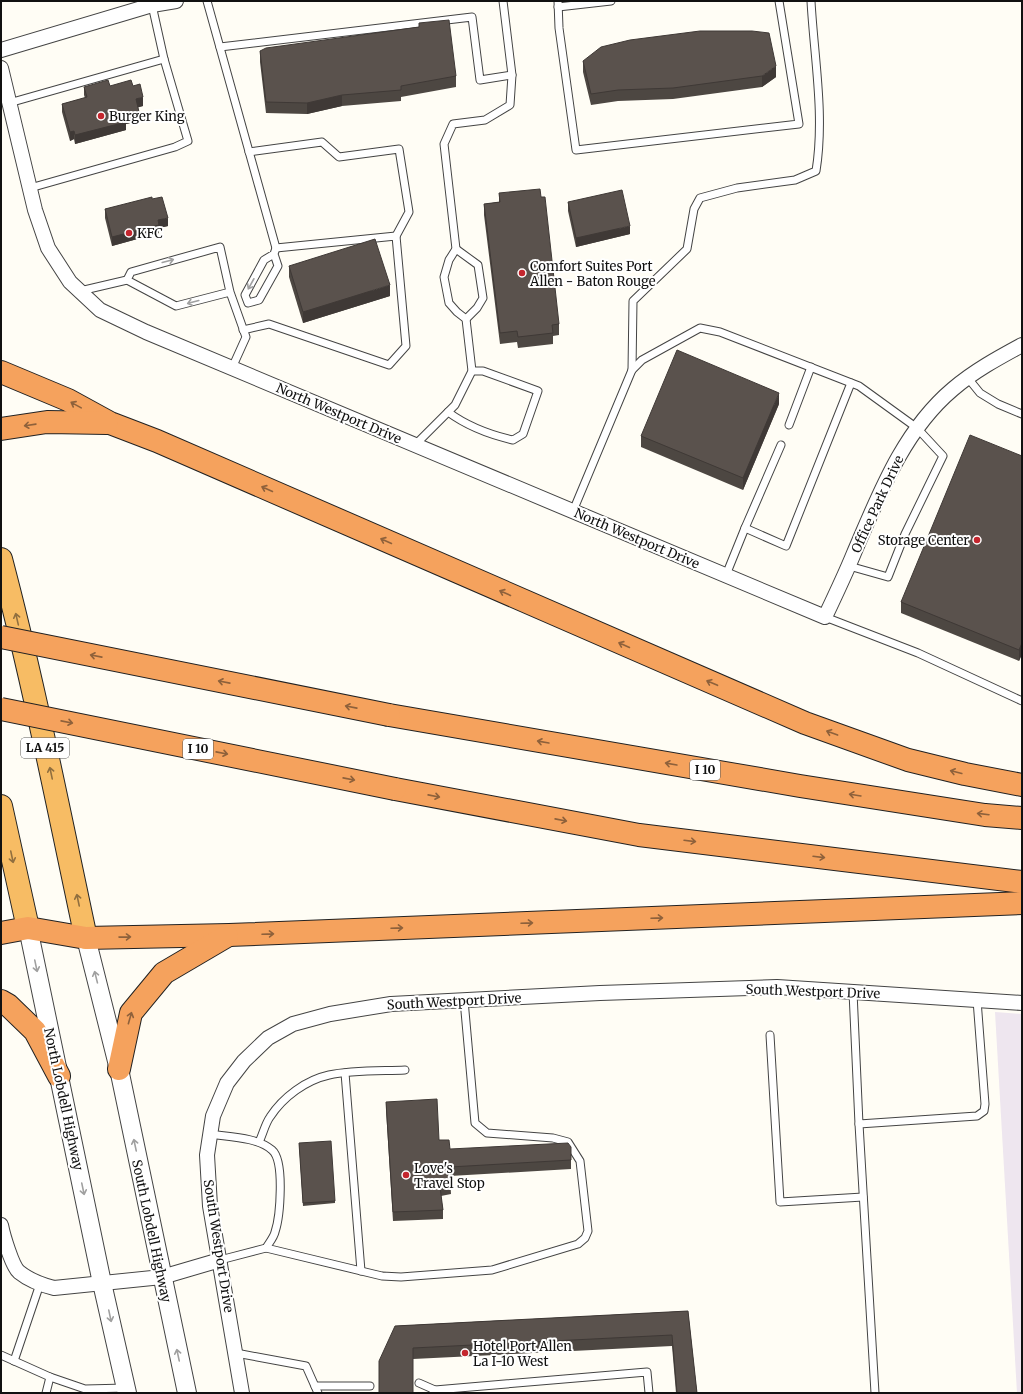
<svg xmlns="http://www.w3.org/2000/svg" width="1023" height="1394" font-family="Merriweather,serif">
<rect width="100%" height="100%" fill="#fffdf5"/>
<path fill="#eee6ef" d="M995,1012l27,2v379h-5z"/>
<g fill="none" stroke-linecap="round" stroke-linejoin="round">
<defs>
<g id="service">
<path d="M207,1l69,247 120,-12 10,110 -17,19 -120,-41 -26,6"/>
<path d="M558,1l1,27 17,122 223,-26 -20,-123"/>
<path d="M152,5l12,54"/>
<path d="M558,7l53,-6"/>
<path d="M220,47l252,-30 8,63 32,-5"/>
<path d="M9,103l155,-44 24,82 -13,6 -145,41"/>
<path d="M249,152l73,-10 17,15 60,-8 10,63 -13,24"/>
<path d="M456,249l22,16 5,33 -6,10 -11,11"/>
<path d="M274,254l4,12 -19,34 -11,3 -3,-8 19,-35 10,-6 2,-6"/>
<path d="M80,291l47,-11"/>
<path d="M230,292l-54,14 -49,-26 4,-8 89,-25 10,45 16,45 -14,31"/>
<path d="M632,370l1,-69 54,-52 7,-40 6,-11 37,-10 58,-8 21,-9c9,-56 -2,-114 -5,-170"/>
<path d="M967,377l13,16 18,11 24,10"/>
<path d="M448,412c19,14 43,23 65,28l10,-6 15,-43 -55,-20h-11"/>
<path d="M789,425l22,-58"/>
<path d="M415,445l40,-40 17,-34 -6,-52 -9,-7 -8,-9 -5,-26 5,-17 7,-11 -12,-105 9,-20 32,-4 25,-15 2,-30 -9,-74"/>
<path d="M573,511l59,-141 10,-10 58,-32 20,4 139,54 58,42 26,28 -38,78 -17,43 -39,-11"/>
<path d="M745,528l36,-83"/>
<path d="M726,575l19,-47 41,18 65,-163"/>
<path d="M825,617l93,36 104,48"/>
<path d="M853,992l6,132 118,-8 7,-5 1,-7 -8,-104"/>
<path d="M770,1035l10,167 83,-5"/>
<path d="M345,1073l16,198"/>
<path d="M859,1124l16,269"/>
<path d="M210,1134c19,3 47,3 62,16 13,11 8,67 3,82 -1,5 -6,11 -9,16l-46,12"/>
<path d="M259,1142c4,-8 6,-18 11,-25 13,-20 36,-37 59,-42 22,-5 52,-4 76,-5"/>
<path d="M266,1248l116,28 19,1 91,-7 86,-26 7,-6 3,-7 -8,-70 -12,-19 -15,-4 -66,-5 -12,-10 -11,-123"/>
<path d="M236,1353l70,13 12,27"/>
<path d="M1,1355l49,22 35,12 41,-1"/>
<path d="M14,1361l26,-77"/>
<path d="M419,1383l16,7 -2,3"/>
<path d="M315,1386h55"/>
<path d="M435,1390l212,-18 2,21"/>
<path d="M46,1393l4,-16"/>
</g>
<g id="minor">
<path d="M1,50l151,-45 24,-4"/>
<path d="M1,68l34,142 13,38 22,34 30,28 46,22 679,285c10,-21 20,-42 29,-64 25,-58 49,-122 99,-164 21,-18 45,-31 69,-44"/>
<path d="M1,1225c2,10 11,41 18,47 10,8 23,13 35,16l108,-11 58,-17"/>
<path d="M242,1393l-32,-187 -3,-51 6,-39 14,-33 17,-22 24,-23 25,-14 37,-10 61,-10 209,-11 177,-6 245,16"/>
</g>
<g id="tertiary">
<path d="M28,928l74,355 25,110"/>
<path d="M86,938l33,131 68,324"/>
</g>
<g id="trunk">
<path d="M1,559c33,125 58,253 85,379"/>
<path d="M1,806l27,122"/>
</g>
<g id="motorway">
<path d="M1,372l67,28 42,23 47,18 648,282 103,37 57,14 57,11"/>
<path d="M1,429l46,-7 60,1"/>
<path d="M389,715l411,71 185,29 37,3"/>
<path d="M395,789l244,46 383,47"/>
<path d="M1,933l27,-5 58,10 143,-3 793,-32"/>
<path d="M1,1001l7,4 27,26 24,45"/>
<path d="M119,1069l12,-56 33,-40 63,-37"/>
</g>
</defs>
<use href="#service" stroke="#444" stroke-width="9"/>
<use href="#minor" stroke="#444" stroke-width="16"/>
<use href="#tertiary" stroke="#444" stroke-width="20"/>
<use href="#trunk" stroke="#222" stroke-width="24"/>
<use href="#motorway" stroke="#222" stroke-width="24"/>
<use href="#service" stroke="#fff" stroke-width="7"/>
<use href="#minor" stroke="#fff" stroke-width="14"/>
<use href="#tertiary" stroke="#fff" stroke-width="18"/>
<use href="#trunk" stroke="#f7bc64" stroke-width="22"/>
<use href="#motorway" stroke="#f5a25d" stroke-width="22"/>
<defs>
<g id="motorway-bridge">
<path d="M1,637l388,78"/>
<path d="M1,709l394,80"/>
</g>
</defs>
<use href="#motorway-bridge" stroke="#222" stroke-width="24" stroke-linecap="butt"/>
<use href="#motorway-bridge" stroke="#f5a25d" stroke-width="22"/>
</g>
<g fill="#4d4742">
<path d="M419,23l37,53v11l-55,10v4l-59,5 -35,8 -41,-1 -6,-51v-11l159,-24z"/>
<path d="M583,61l193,16 -14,10 -89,12 -55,2 -27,4 -8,-33z"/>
<path d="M110,86h23l10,20 -5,1 1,14 -13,3v6l-51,14 -1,-5 -4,2 -8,-29v-8l23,-6 -1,-3v-8z"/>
<path d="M499,193l60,131v11l-6,1v8l-35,4 -1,-6 -17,2 -16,-129v-11l15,-2z"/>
<path d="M152,199l16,27 -9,2v5l-47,13 -7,-28v-9z"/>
<path d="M568,202l62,32 -54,13 -8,-36z"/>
<path d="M289,266l101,30 -87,27 -14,-46z"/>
<path d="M779,404l-36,86 -102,-43v-11z"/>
<path d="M1022,456v198l-3,7 -118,-48v-11z"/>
<path d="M386,1102l53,38 11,9 121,11v9l-121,7 1,18 -10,2 2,14v9l-50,2 -7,-111z"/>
<path d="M299,1143l36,58v2l-32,3z"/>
<path d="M688,1311l9,82h-21l-4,-47 -259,13 -18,-33z"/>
</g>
<g fill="#3f3936">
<path d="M776,66v11l-14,10v-11z"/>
<path d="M342,95v11l-35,8v-11z"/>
<path d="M143,97v9l-7,2v-9z"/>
<path d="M139,112v9l-13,3v6l-51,14v-9l50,-19z"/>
<path d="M74,131v8l-4,2v-9z"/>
<path d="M168,218v8l-9,2v5l-47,13v-9l46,-17z"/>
<path d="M630,226v8l-54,13v-9z"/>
<path d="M390,285v11l-87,27v-11z"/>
<path d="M779,393v11l-36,86v-12z"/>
<path d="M1022,643v11l-3,7v-11z"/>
</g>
<g fill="#5a524d" stroke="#3f3936">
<path d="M449,20l7,56 -55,10v4l-59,5 -35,8 -41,-1 -6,-51 6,-3 153,-21v-4z"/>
<path d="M700,31h52l17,2 7,33 -14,10 -89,12 -55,2 -27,4 -8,-33 18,-14 29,-7z"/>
<path d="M108,80l2,6 21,-6 2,6 7,-2 3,13 -7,2 3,13 -14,4 1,6 -51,13 -1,-4 -4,1 -8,-28 25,-7 -3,-10z"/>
<path d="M540,189l1,8h4l14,127 -7,1 1,8 -35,4 -1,-6 -17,2 -16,-129 16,-2 -1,-9z"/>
<path d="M622,190l8,36 -54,12 -8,-36z"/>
<path d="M152,197v2l10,-2 6,21 -10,2 1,5 -47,12 -7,-28z"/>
<path d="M375,239l15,46 -87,27 -14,-46z"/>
<path d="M677,350l102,43 -36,85 -102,-42z"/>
<path d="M970,435l52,21v187l-3,7 -118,-48z"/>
<path d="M437,1099l2,41h10l1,9 118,-6 3,4v13l-121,7 1,19 -11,1 3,23 -50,2 -7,-110z"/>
<path d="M331,1141l4,60 -32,2 -4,-60z"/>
<path d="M688,1311l9,82h-20l-5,-58 -259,13v45h-34v-32l16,-35z"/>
</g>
<defs><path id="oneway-shaft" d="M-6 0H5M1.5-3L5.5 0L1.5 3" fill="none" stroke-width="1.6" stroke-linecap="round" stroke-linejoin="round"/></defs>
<g stroke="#a0a0a0">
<use href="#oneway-shaft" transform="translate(168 261) rotate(-15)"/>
<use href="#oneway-shaft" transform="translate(251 284) rotate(119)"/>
<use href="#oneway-shaft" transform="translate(193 302) rotate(165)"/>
<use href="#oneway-shaft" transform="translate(36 966) rotate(78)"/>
<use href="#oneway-shaft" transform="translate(96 977) rotate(-104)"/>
<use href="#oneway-shaft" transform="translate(135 1145) rotate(-102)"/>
<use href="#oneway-shaft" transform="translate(83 1189) rotate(78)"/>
<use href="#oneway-shaft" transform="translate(110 1316) rotate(78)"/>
<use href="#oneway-shaft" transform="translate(178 1355) rotate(-102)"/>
</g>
<g stroke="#8e613b">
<use href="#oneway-shaft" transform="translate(76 405) rotate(-151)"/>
<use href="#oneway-shaft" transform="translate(30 425) rotate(172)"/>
<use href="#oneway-shaft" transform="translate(267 489) rotate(-156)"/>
<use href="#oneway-shaft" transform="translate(386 541) rotate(-156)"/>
<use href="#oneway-shaft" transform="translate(505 593) rotate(-156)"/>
<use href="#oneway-shaft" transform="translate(624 645) rotate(-156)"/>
<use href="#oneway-shaft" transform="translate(96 656) rotate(-169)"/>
<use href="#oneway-shaft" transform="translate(224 682) rotate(-169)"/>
<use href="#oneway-shaft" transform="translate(712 683) rotate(-157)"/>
<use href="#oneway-shaft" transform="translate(351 707) rotate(-169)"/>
<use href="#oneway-shaft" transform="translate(67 722) rotate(11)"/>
<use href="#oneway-shaft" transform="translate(832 733) rotate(-160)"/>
<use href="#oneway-shaft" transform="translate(543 742) rotate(-170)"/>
<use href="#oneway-shaft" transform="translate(222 753) rotate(11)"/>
<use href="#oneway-shaft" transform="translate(671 764) rotate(-170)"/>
<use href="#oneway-shaft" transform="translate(956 772) rotate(-166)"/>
<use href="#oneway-shaft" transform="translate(349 779) rotate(11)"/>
<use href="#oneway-shaft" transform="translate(855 795) rotate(-171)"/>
<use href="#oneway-shaft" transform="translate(434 796) rotate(11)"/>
<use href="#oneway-shaft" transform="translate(983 814) rotate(-173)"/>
<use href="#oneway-shaft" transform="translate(561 820) rotate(11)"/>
<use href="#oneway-shaft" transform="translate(690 841) rotate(7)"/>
<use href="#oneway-shaft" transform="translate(819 857) rotate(7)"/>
<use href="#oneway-shaft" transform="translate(657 918) rotate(-2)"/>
<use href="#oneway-shaft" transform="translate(527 923) rotate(-2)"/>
<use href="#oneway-shaft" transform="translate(397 928) rotate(-2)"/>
<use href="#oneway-shaft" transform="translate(268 934) rotate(-2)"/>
<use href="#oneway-shaft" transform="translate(125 937) rotate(-1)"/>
<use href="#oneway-shaft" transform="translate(130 1018) rotate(-74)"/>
</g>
<g stroke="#906f3f">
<use href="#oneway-shaft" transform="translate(17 619) rotate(-103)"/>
<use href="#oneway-shaft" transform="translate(51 773) rotate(-102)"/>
<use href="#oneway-shaft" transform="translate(12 857) rotate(78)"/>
<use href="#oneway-shaft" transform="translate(78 900) rotate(-102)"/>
</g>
<g fill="#c4262e" stroke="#fff" stroke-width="1.5">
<circle cx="101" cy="116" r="4"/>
<circle cx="129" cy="233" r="4"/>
<circle cx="522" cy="273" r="4"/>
<circle cx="977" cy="540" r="4"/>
<circle cx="406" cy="1175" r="4"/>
<circle cx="465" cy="1353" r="4"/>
</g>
<g text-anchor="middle" stroke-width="4" stroke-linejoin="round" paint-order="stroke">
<g fill="#fff" stroke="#585858" stroke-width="1">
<rect x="21" y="738" width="48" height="20" rx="3"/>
<rect x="183" y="739" width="30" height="20" rx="3"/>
<rect x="690" y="760" width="30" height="20" rx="3"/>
</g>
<g font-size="12" font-weight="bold" fill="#111">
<text x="45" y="752">LA 415</text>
<text x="198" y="753">I 10</text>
<text x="705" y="774">I 10</text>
</g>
<g font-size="13" fill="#111" stroke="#fff" text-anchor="start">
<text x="109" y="121">Burger King</text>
<text x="137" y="238">KFC</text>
<text x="530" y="271">Comfort Suites Port<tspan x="530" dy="15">Allen - Baton Rouge</tspan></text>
<text x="969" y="545" text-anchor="end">Storage Center</text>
<text x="414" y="1173">Love's<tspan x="414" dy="15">Travel Stop</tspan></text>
<text x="473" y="1351">Hotel Port Allen<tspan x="473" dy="15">La I-10 West</tspan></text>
</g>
<g font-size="13" fill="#111" stroke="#fff">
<text transform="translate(339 413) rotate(23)" y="5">North Westport Drive</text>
<text transform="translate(877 504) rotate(-65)" y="5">Office Park Drive</text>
<text transform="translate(637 538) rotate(23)" y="5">North Westport Drive</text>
<text transform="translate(813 991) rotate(2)" y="5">South Westport Drive</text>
<text transform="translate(454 1001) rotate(-3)" y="5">South Westport Drive</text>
<text transform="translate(64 1099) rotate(78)" y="5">North Lobdell Highway</text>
<text transform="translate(152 1231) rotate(78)" y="5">South Lobdell Highway</text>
<text transform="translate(219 1246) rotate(81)" y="5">South Westport Drive</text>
</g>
</g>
<rect width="1023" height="1394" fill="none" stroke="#111111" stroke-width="4"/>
</svg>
